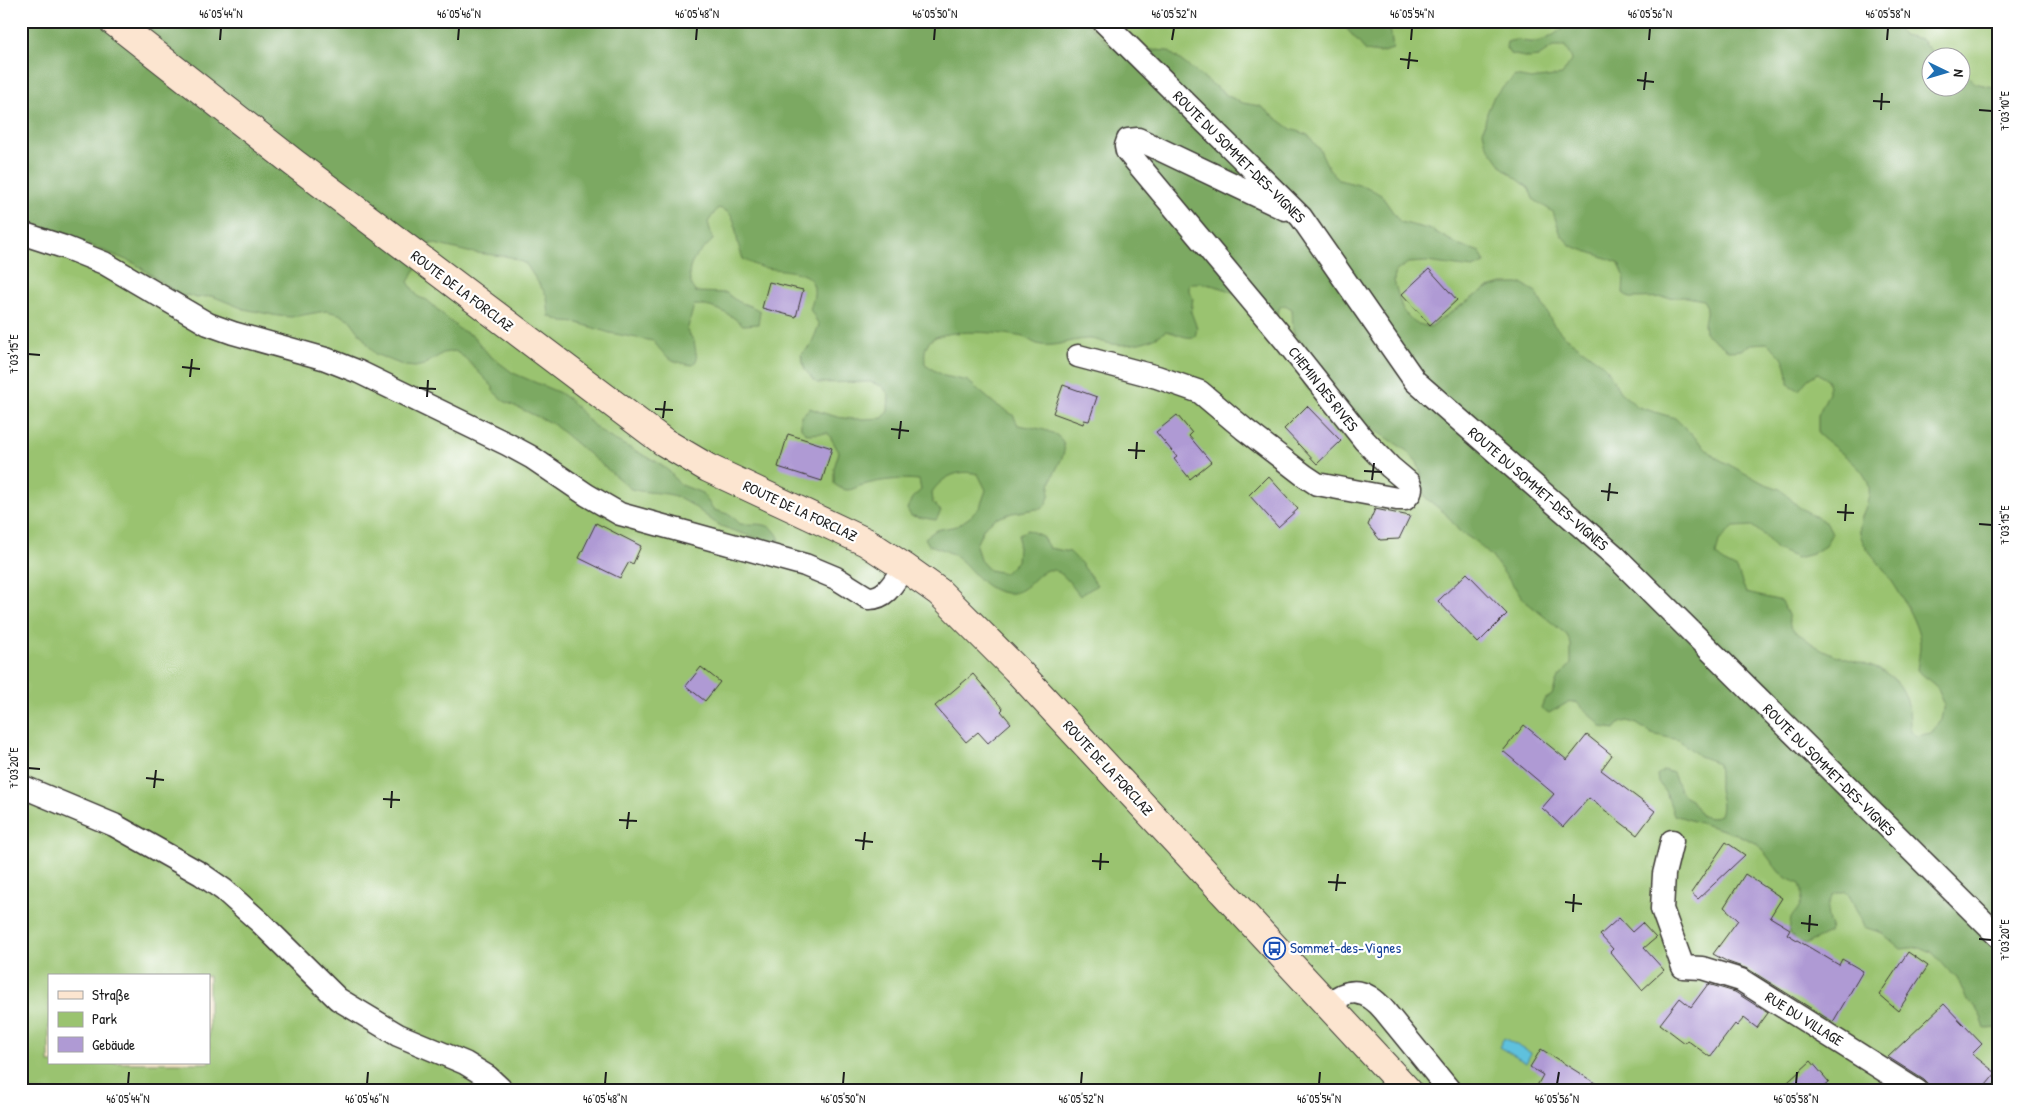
<svg xmlns="http://www.w3.org/2000/svg" width="2019" height="1112" font-family="'Patrick Hand',sans-serif">
<rect width="100%" height="100%" fill="#fff"/>
<filter id="ink" filterUnits="userSpaceOnUse"><feTurbulence type="fractalNoise" baseFrequency=".02" numOctaves="2"/><feDisplacementMap in="SourceGraphic" scale="10" xChannelSelector="R" yChannelSelector="G"/><feConvolveMatrix kernelMatrix="1 2 1 2 8 2 1 2 1" color-interpolation-filters="sRGB"/></filter>
<filter id="wash" filterUnits="userSpaceOnUse"><feTurbulence type="fractalNoise" baseFrequency=".0096" numOctaves="4" result="noise"/><feDisplacementMap in="SourceGraphic" scale="20" xChannelSelector="R" yChannelSelector="G"/><feGaussianBlur stdDeviation="1.12" result="paint"/><feColorMatrix in="noise" values="0 0 0 0 0 0 0 0 0 0 0 0 0 0 0 0 0 1.4 0 .05"/><feComposite in="paint" operator="in"/></filter>
<g filter="url(#wash)">
<rect width="100%" height="100%" fill="#f0e0c2"/>
<path fill="#9ac36f" stroke="#5b7046" fill-rule="evenodd" d="M21,21h1977v1070h-1977zM1932,58h30v30h-30zM49,976h160v87h-160z"/>
<g fill="#7ba962" stroke="#4c623f">
<path d="M21,21h1063l28,26 56,4 60,45 15,7 17,3 31,23 17,6 12,15 9,19 10,11 28,7 14,8 19,27 32,8 25,14 23,8 5,11 -12,5 -47,-6 -18,1 -13,9 -1,9 9,30 12,12 15,4 55,-38 17,-5h20l14,8 17,32 10,11 38,28 6,6 13,23 18,15 37,11 40,39 48,26 17,6 19,18 28,16 5,10 -7,13 -13,8 -15,4 -21,-9 -11,-13 -13,-10 -18,1 -15,14 -3,14 7,7 14,7 9,24 36,8c2,5 4,10 6,14 1,4 1,9 3,12 2,4 10,8 15,12 45,36 106,11 104,92l6,5 15,-3 10,-13 3,-17 -7,-16 -20,-17c1,-9 3,-18 3,-26 0,-20 -27,-63 -39,-78 -7,-9 -19,-21 -21,-33 -3,-21 19,-35 4,-58 -5,-10 -36,-32 -46,-41v-19l11,-23 -1,-11 -10,-8 -10,6 -9,11 -11,-6c0,-23 -5,-27 -21,-41l-15,1 -11,6 -12,1 -24,-18 -1,-9 3,-17 -4,-7 -16,-3 -57,1 -7,-5 1,-18 -6,-13 -47,-16 -10,-11 -8,-23 -20,-13 -4,-11 -26,-20 -17,-24 -3,-12 4,-19 7,-17 21,-20 16,3 31,-4 10,-16 -7,-12h-12l-15,10 -9,1 -19,-4 -4,-6 1,-6c13,-4 11,-1 23,0 15,1 30,-10 39,-21h320l14,14 18,4 9,11 9,6 8,1 -15,1v30h30v-21l12,16 24,5v940l-13,1 -4,-12 -6,-10 -8,-6 -10,-24 -8,-6 -17,-19 -12,-5 -19,2 -19,-16 -18,-6c-6,-12 -10,-25 -18,-36l-12,3c-7,12 -9,19 -3,32l-2,7 -23,11 -10,-3 -7,-8 2,-16c10,-10 14,-19 9,-33l-12,-5 -9,-7 -21,-28 -22,-10 -62,-19 -8,-23 -8,-10 -1,-7 7,-5 9,3 7,17 5,7 6,3 11,16 9,2 9,-3c5,-14 -2,-18 -1,-32 0,-7 0,-12 -1,-20l-19,-7 -20,-16 -27,-6 -15,-10 -10,-3 -7,2 -5,6 -14,-2 -5,-7 -20,-18 -9,1 -18,10 -8,-5 3,-8 8,-5 5,-15 14,-16v-20l-4,-9 -42,-34 -33,-44 -16,-15 -17,-11 -14,-18 -18,-14 -6,-9v-17l-4,-11 -10,-11 -42,-28 -18,-17 -29,-9 -14,-12 -2,-8v-30l-9,-16 -1,-22 -7,-4 -5,2 -7,18c-8,-7 -15,-16 -23,-23 -14,-10 -44,-22 -61,-18v7l4,7 -2,14 6,16 -2,9c-10,2 -19,-4 -29,-6 -14,11 -37,16 -54,13 -9,-1 -18,-6 -26,-5 -16,1 -29,8 -45,6 -7,-1 -12,-6 -18,-8 -17,-4 -80,-10 -93,4 -7,7 -5,15 -5,24l19,11 24,5 27,23 18,11 5,10c15,3 54,5 45,30 -3,8 -8,16 -11,24 -5,13 1,16 -9,29l-31,5 -17,6 -11,8 -8,18 4,15 9,10 16,3 12,-12 2,-27 9,-4 14,6 7,12 21,4 11,11 16,22 -17,11c-7,-8 -14,-21 -24,-25 -19,-8 -24,25 -50,22 -24,-3 -32,-23 -49,-36 -9,-6 -18,-9 -28,-12l-4,-7 11,-8 21,-4 13,-9 10,-10 6,-17 -8,-16c-19,-5 -35,2 -46,18l1,11 8,8 -5,9 -25,-4 -4,-7 5,-11 9,-8 -2,-10c-18,-2 -38,0 -56,5 -5,1 -10,5 -15,5 -6,0 -9,-3 -14,-6v-16l5,-16 -11,-19 -21,1 -6,-6v-12l9,-8c31,12 40,12 73,10l5,-7 1,-16 -7,-9 -12,-4 -53,1 -12,-13 -4,-15 10,-10 8,-20 -9,-16c17,-43 -22,-36 -49,-42 -7,-2 -12,-5 -18,-8 -2,-6 -4,-11 -5,-16 -4,-16 0,-30 -20,-35l-10,14 5,18c-18,17 -32,27 -18,52l32,1c10,11 20,10 33,18l-2,13 -15,1c-14,-12 -30,-20 -49,-20l-7,26 7,10 3,18 -4,6c-23,-3 -26,-7 -40,-24l-43,-8 -32,-10 -15,-1 -14,-6 -2,-20 -21,-32 -15,-7 -43,-5 -37,-9 -23,39 10,15 9,3 32,29 14,7 16,19 24,18 47,20 11,8 23,25 13,10 50,26 13,10 9,12 23,9 12,17 17,5 9,9c18,1 32,-4 40,16l-8,3c-16,-6 -35,-10 -51,-17 -17,-9 -30,-26 -49,-31 -13,-3 -27,-2 -41,-6l-78,-65 -49,-23 -11,-10v-4l-28,-29 -10,-7 -12,2 -19,12 -9,2 -10,-1 -30,-12 -25,-34 -11,-6 -13,-3 -35,6 -13,-1 -34,-7 -32,-13 -15,2 -10,-3 -4,2 -49,-34 -77,-31 -36,-9z"/>
<path d="M1340,21h51l-1,7 3,21 -14,4 -13,-2z"/>
</g>
<path fill="#5fc1dd" stroke="#3e6e7c" d="M1504,1038l27,15 -5,10 -27,-16z"/>
<g id="blocks">
<g fill="#af9ad4">
<path d="M1429,269l28,31 -27,25 -28,-31z"/>
<path d="M769,282l34,8 -7,27 -34,-9z"/>
<path d="M1063,385l34,12 -8,24 -5,-1 -1,4 -30,-11z"/>
<path d="M1307,406l34,35 -24,23 -33,-35z"/>
<path d="M1177,415l15,18 -3,3 22,26 -21,17 -16,-20 3,-2 -21,-25z"/>
<path d="M788,434l44,14 -10,33 -44,-14z"/>
<path d="M1268,476l30,33 -20,18 -29,-32z"/>
<path d="M1375,509l35,7 -11,23 -19,1 -12,-15z"/>
<path d="M596,523l45,23 -8,18 -4,-2 -9,16 -41,-20z"/>
<path d="M1467,573l40,41 -29,29 -40,-42z"/>
<path d="M701,667l19,15 -15,19 -19,-15z"/>
<path d="M973,674l30,35 -2,2 10,12 -23,20 -10,-11 -12,10 -31,-36z"/>
<path d="M1524,725l43,35 20,-25 25,20 -11,15 54,41 -18,24 -48,-37 -26,29 -21,-19 12,-14 -51,-43z"/>
<path d="M1726,842l19,13 -47,44 -7,-6z"/>
<path d="M1745,874l37,24 -12,19 20,12 -3,5 52,31 3,-6 21,12 -30,51 -85,-53 -20,-7 -15,-8 25,-34 -14,-13z"/>
<path d="M1619,918l13,14 10,-9 14,15 -12,10 20,22 -22,20 -32,-38 3,-3 -13,-14z"/>
<path d="M1908,952l20,14 -30,45 -19,-16z"/>
<path d="M1708,984l27,8 33,21 -11,15 -13,-10 -7,8 -2,-2 -25,33 -23,-17 -2,3 -25,-19 20,-26 11,9z"/>
<path d="M1944,1004l38,40 -10,10 24,19 -15,18h-51l-2,-7 -4,-4 -36,-23z"/>
<path d="M1541,1049l67,42h-74l9,-16 -13,-8z"/>
<path d="M1811,1061l18,21 -10,9h-41z"/>
</g>
</g>
</g>
<g filter="url(#ink)">
<use href="#blocks" fill-opacity="0" stroke="#3c3935" stroke-width="1"/>
<g fill="none" stroke-linecap="round" stroke-linejoin="round">
<defs>
<g id="minor">
<path d="M1103,21l198,196 114,164 201,176 382,379"/>
<path d="M21,233l43,14 40,16 104,61 25,9 93,26 33,13 148,72 24,13 56,38 33,19 185,51 31,13 32,20c19,1 27,-18 36,-31"/>
<path d="M1078,356l79,21 43,15 44,37 61,47 12,8 80,15h8l5,-6 1,-5 -2,-5 -19,-16 -26,-27 -80,-101 -157,-188 -1,-5 2,-6 10,-1 147,70"/>
<path d="M21,786l93,39 87,49 23,16 37,33 77,76 60,36 67,28 23,14 15,14"/>
<path d="M1672,841l-8,33 -2,35 21,58 19,1 39,12 176,111"/>
<path d="M1328,1005c21,-19 38,-16 56,5l66,81"/>
</g>
<path id="secondary" d="M113,21l181,142 370,279 44,26 158,74 38,25 35,25 77,77 392,422"/>
</defs>
<use href="#minor" stroke="#3c3935" stroke-width="25"/>
<use href="#secondary" stroke="#3c3935" stroke-width="30"/>
<use href="#minor" stroke="#fff" stroke-width="22"/>
<use href="#secondary" stroke="#fce5d0" stroke-width="28"/>
</g>
</g>
<path fill="none" stroke="#1c1c1c" stroke-width="2" d="M220,40l1,-12M458,40l1,-12M696,40l1,-12M934,40l1,-12M1172,40l2,-12M1411,40l1,-12M1649,40l1,-12M1887,40l1,-12M1400,59l18,2M1408,69l2,-17M1637,80l17,2M1644,90l2,-18M1873,101l17,1M1881,110l1,-17M1979,110l13,1M28,354l12,1M182,367l18,2M190,377l2,-18M419,388l17,1M427,397l1,-17M655,409l18,1M663,418l2,-17M891,429l18,2M899,439l2,-18M1128,450l17,1M1136,459l1,-17M1364,471l18,1M1372,480l2,-17M1601,491l17,2M1608,501l2,-18M1837,512l17,1M1845,521l1,-17M1979,524l13,1M28,768l12,1M146,778l18,2M154,788l2,-18M383,799l17,1M391,808l1,-17M619,820l18,1M627,829l2,-17M855,840l18,2M863,850l2,-18M1092,861l17,1M1100,870l1,-17M1328,882l18,1M1336,891l2,-17M1565,902l17,2M1573,912l1,-18M1801,923l17,2M1809,932l1,-17M1979,939l13,1M128,1084l1,-12M367,1084l1,-12M605,1084l1,-12M843,1084l1,-12M1081,1084l1,-12M1319,1084l1,-12M1557,1084l2,-12M1796,1084l1,-12"/>
<defs>
<symbol id="bus-ring" viewBox="-11 -11 22 22"><circle r="9.5" fill="#fff" stroke="#1a4fb4" stroke-width="1.5"/><path d="M-5-6H5V4H4V6H2V4H-2V6H-4V4H-5ZM-3.5-4V0h7V-4ZM-3.5 1.2v1.5H-2V1.2ZM2 1.2v1.5H3.5V1.2Z" fill="#1a4fb4"/></symbol>
</defs>
<g fill-rule="evenodd">
<use href="#bus-ring" x="1262" y="936" width="25" height="25"/>
</g>
<g text-anchor="middle" stroke-width="4.5" stroke-linejoin="round" paint-order="stroke">
<g font-size="15" fill="#1c1c1c" stroke="#fff">
<text transform="translate(1239 157) rotate(45)" y="5">ROUTE DU SOMMET-DES-VIGNES</text>
<text transform="translate(462 291) rotate(37)" y="5">ROUTE DE LA FORCLAZ</text>
<text transform="translate(1323 389) rotate(52)" y="5">CHEMIN DES RIVES</text>
<text transform="translate(1538 489) rotate(41)" y="5">ROUTE DU SOMMET-DES-VIGNES</text>
<text transform="translate(800 511) rotate(25)" y="5">ROUTE DE LA FORCLAZ</text>
<text transform="translate(1108 768) rotate(47)" y="5">ROUTE DE LA FORCLAZ</text>
<text transform="translate(1829 770) rotate(45)" y="5">ROUTE DU SOMMET-DES-VIGNES</text>
<text transform="translate(1804 1019) rotate(32)" y="5">RUE DU VILLAGE</text>
</g>
<g font-size="15" fill="#164399" stroke="#fff" text-anchor="start">
<text x="1290" y="953">Sommet-des-Vignes</text>
</g>
</g>
<rect width="2019" height="1112" fill="none" stroke="#fff" stroke-width="55"/>
<rect x="48" y="974" width="162" height="90" fill="#ffffff" stroke="#a4a4a4"/>
<rect x="58" y="991" width="25" height="8" fill="#fce5d0" stroke="#a4a4a4"/>
<text x="92" y="1000" font-size="15" fill="#1c1c1c">Straße</text>
<rect x="58" y="1012" width="25" height="15" fill="#9ac36f" stroke="#a4a4a4"/>
<text x="92" y="1024" font-size="15" fill="#1c1c1c">Park</text>
<rect x="58" y="1037" width="25" height="15" fill="#af9ad4" stroke="#a4a4a4"/>
<text x="92" y="1050" font-size="15" fill="#1c1c1c">Gebäude</text>
<g transform="translate(1946 72) rotate(95)"><circle r="24" fill="#ffffff" stroke="#a4a4a4"/>
<path d="M0-4L9 19L0 12L-9 19Z" fill="#1f6fb2"/>
<text y="-8" font-size="14" font-weight="bold" text-anchor="middle" fill="#1c1c1c">N</text>
</g>
<rect x="28" y="28" width="1964" height="1056" fill="none" stroke="#1c1c1c" stroke-width="2"/>
<g font-size="12" text-anchor="middle" fill="#1c1c1c">
<text x="221" y="18">46°05'44"N</text>
<text x="459" y="18">46°05'46"N</text>
<text x="697" y="18">46°05'48"N</text>
<text x="935" y="18">46°05'50"N</text>
<text x="1174" y="18">46°05'52"N</text>
<text x="1412" y="18">46°05'54"N</text>
<text x="1650" y="18">46°05'56"N</text>
<text x="1888" y="18">46°05'58"N</text>
<text transform="translate(2005 111) rotate(-90)" y="4">7°03'10"E</text>
<text transform="translate(14 354) rotate(-90)" y="4">7°03'15"E</text>
<text transform="translate(2005 525) rotate(-90)" y="4">7°03'15"E</text>
<text transform="translate(14 768) rotate(-90)" y="4">7°03'20"E</text>
<text transform="translate(2005 940) rotate(-90)" y="4">7°03'20"E</text>
<text x="128" y="1103">46°05'44"N</text>
<text x="367" y="1103">46°05'46"N</text>
<text x="605" y="1103">46°05'48"N</text>
<text x="843" y="1103">46°05'50"N</text>
<text x="1081" y="1103">46°05'52"N</text>
<text x="1319" y="1103">46°05'54"N</text>
<text x="1557" y="1103">46°05'56"N</text>
<text x="1796" y="1103">46°05'58"N</text>
</g>
</svg>
